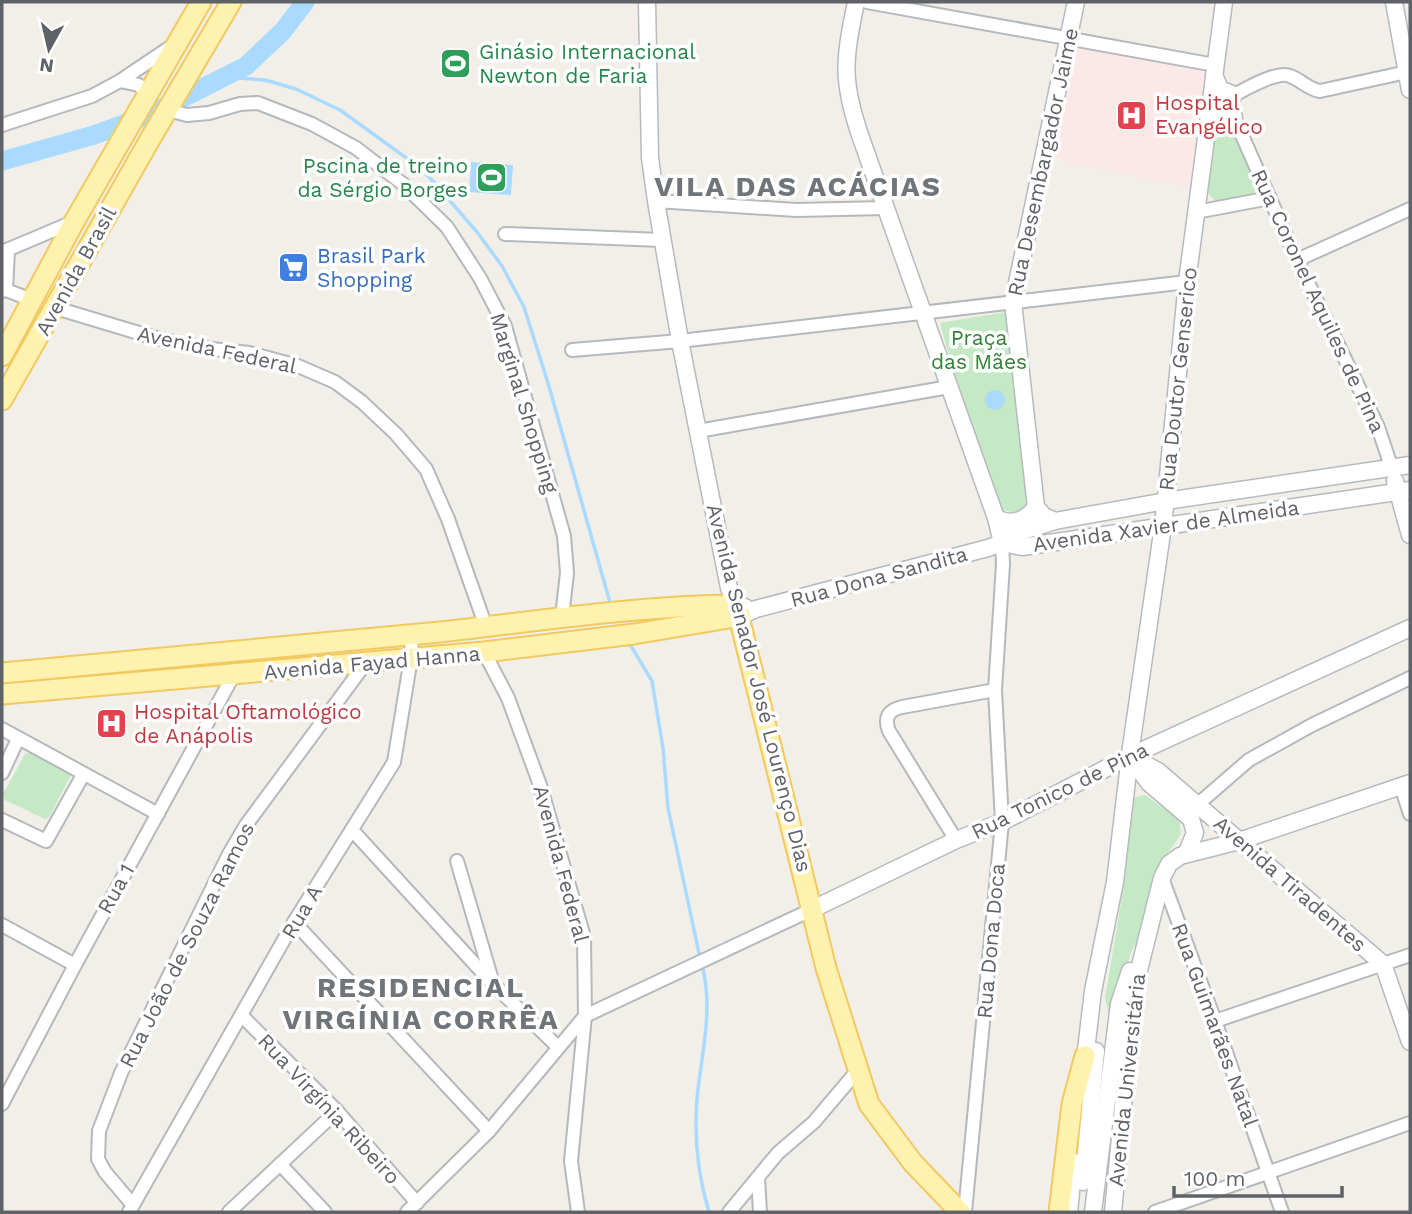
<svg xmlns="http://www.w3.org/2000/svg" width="1412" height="1214" font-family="'Work Sans',sans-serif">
<rect width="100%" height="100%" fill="#f1efe8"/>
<path fill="#fce8e6" d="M1074,45l136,27 -19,116 -139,-30z"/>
<g fill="#c5e8c5">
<path d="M1223,123l10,3 25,62 -2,7 -41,6 -7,-8 5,-64z"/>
<path d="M1006,312l23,185 1,9 -8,9 -25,-7 -31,-91 -26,-94z"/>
<path d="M35,751l36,21v3l-22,42 -4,2 -40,-19 -2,-6 22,-40z"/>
<path d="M1145,795l34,24 2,15 -27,39 -14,65 -8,12 -16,50 -8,11 -3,-13 20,-118 8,-82z"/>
</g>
<g fill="#aadaff">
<path d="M471,162l42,3 -2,30 -42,-3z"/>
<circle cx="995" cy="400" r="10"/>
</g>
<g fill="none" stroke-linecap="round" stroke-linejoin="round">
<g stroke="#aadaff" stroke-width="3.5">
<path d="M224,77l41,3 31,9 44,21 83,60 54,62 25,34 22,41 24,76 63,223"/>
<path d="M628,641l24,40 11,67 5,60 32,150"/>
<path d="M702,965c12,46 -1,89 -5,134 -3,38 1,77 12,113"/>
</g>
<path stroke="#aadaff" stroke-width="19" d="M2,161l92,-26 55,-20 97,-49 37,-35 22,-29"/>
<defs>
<g id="street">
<path d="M867,2l348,63"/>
<path d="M120,81l19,4 9,11"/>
<path d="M168,110l19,5 22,-2 31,-9 18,-1 54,21 44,24 47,36 44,43 33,51 25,48 59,210 3,37 -5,44"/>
<path d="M2,125l90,-29 28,-15 52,-35"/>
<path d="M656,201l140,9 90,-2"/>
<path d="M1196,212l74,-14"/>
<path d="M505,234l157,6"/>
<path d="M2,252l71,-30"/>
<path d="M1297,260l113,-51"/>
<path d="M6,290l2,-40"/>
<path d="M2,291l4,-1 26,10"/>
<path d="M56,308l96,29 50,11 47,5 49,13 37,16 27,20 34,32 30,35 22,50 38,108"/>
<path d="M572,350l108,-9 507,-59"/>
<path d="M698,431l251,-44"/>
<path d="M1392,469l-14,-42 -81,-167 -67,-152 4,-13c12,-6 44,-25 56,-19 11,4 18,13 30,15l87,-19"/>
<path d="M484,652l24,46 32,87 44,152 1,79 -14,145 7,51"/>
<path d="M2,729l156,85"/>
<path d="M2,773l16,-34"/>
<path d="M1401,786l9,28"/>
<path d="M1197,805l52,-45 63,-35 98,-47"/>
<path d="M2,820l44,21 37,-66"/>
<path d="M352,830l141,154 65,63"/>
<path d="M956,840l-67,-109c-5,-13 -1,-21 13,-24l93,-17"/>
<path d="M457,861l35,119"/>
<path d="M1162,878l53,143 67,191"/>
<path d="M294,922l195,209"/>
<path d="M2,925l73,40"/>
<path d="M242,1016l95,95 80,92"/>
<path d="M1215,1021l195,-66"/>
<path d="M2,1104l73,-139 158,-289"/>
<path d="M280,1164l45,48"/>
<path d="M758,1178l2,34"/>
<path d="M133,1205l-28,-33 -7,-13 1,-28 22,-58 108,-219 17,-29 119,-161"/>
<path d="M129,1212l165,-290 100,-160 17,-104 1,-23"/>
<path d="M229,1212l108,-101"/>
<path d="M407,1212l82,-81 96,-115 228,-107"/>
<path d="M729,1212l49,-59 36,-31 44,-52"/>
<path d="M965,1212l37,-390 -7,-132 8,-126 -1,-21"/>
<path d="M1155,1212l255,-89"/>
</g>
<g id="secondary">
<path d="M647,2l3,156 6,43 24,140 49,247 7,17 9,2"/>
<path d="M856,2c-12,59 -15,78 5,136l135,380 6,25"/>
<path d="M1394,2l16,88"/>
<path d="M1214,75l6,14 14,6"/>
<path d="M1208,116l12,-5 14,6"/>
<path d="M1395,481l15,54"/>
<path d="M996,518c16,8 29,3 40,-11"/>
<path d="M1055,521l-11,-5 -8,-9 -23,-205 63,-300"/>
<path d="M1002,543l20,4 388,-57"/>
<path d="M741,616l15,-7 232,-61 14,-5 17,-11 36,-11 111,-20 244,-36"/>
<path d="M1130,756l28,15 225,193 27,78"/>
<path d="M1131,758l18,25 42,36 4,14 -9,21"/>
<path d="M813,909l143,-69 46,-18 128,-66 280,-128"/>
<path d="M1084,1067l9,-76 22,-109 16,-135 32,-221 24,-244 37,-280"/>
<path d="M1083,1182l13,-131"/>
<path d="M1069,1212l5,-50"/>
<path d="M1093,1212l26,-208 11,-33"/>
<path d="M1113,1212l21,-222 28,-112 7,-14 11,-8 59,-15 171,-58"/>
</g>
<g id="primary">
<path d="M2,356l72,-134 127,-220"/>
<path d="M2,400l147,-259 82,-139"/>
<path d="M2,673c146,-13 292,-26 438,-41 99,-11 197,-26 296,-27l90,363 43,136 44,59 47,49"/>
<path d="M2,694l482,-42 150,-18 107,-18"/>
<path d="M1059,1212l13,-108 13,-48"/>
</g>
</defs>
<use href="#street" stroke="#b5b8bc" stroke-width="16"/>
<use href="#secondary" stroke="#b6babf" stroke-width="19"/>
<use href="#primary" stroke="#f2c960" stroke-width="23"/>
<use href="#street" stroke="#fff" stroke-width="12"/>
<use href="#secondary" stroke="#fff" stroke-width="16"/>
<use href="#primary" stroke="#fff2af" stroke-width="19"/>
</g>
<defs>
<symbol id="stadium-square" viewBox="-11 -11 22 22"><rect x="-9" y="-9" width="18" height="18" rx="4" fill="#2e9e5b" stroke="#fff"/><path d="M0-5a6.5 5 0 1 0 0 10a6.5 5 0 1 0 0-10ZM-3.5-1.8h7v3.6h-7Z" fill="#fff"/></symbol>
<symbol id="hospital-square" viewBox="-11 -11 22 22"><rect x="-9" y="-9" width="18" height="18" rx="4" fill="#e0444e" stroke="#fff"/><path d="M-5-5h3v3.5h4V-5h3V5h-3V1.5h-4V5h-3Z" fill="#fff"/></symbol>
<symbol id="supermarket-square" viewBox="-11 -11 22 22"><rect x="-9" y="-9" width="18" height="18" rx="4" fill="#3f7fe0" stroke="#fff"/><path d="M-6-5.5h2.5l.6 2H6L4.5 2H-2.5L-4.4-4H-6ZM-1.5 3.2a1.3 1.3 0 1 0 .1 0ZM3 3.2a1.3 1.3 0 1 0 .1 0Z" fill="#fff"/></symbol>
</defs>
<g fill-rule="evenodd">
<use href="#stadium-square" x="438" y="46" width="35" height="35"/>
<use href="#hospital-square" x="1114" y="98" width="35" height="35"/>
<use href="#stadium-square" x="474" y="160" width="35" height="35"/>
<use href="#supermarket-square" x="276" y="250" width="35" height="35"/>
<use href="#hospital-square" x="94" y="706" width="35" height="35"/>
</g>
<g text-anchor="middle" stroke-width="7" stroke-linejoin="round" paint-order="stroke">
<g font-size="21" fill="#27864d" stroke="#fff" text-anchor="start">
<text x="479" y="59">Ginásio Internacional<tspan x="479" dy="24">Newton de Faria</tspan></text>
<text x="468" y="173" text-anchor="end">Pscina de treino<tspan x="468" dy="24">da Sérgio Borges</tspan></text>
</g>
<g font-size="21" fill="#be3a42" stroke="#fff" text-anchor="start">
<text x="1155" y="110">Hospital<tspan x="1155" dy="24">Evangélico</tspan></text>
<text x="134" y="719">Hospital Oftamológico<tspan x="134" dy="24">de Anápolis</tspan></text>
</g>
<g font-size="21" fill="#5f6368" stroke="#fff">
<text transform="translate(1043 162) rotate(-78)" y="7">Rua Desembargador Jaime</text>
<text transform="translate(76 271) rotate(-61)" y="7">Avenida Brasil</text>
<text transform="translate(1318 301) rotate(65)" y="7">Rua Coronel Aquiles de Pina</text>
<text transform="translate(217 350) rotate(12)" y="7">Avenida Federal</text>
<text transform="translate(1178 379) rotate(-84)" y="7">Rua Doutor Genserico</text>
<text transform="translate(524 403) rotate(73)" y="7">Marginal Shopping</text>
<text transform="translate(1166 526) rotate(-8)" y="7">Avenida Xavier de Almeida</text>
<text transform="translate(879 577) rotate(-15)" y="7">Rua Dona Sandita</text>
<text transform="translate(372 663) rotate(-5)" y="7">Avenida Fayad Hanna</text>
<text transform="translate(759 688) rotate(76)" y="7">Avenida Senador José Lourenço Dias</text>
<text transform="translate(1060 791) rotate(-26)" y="7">Rua Tonico de Pina</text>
<text transform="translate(561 864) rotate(75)" y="7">Avenida Federal</text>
<text transform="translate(1290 884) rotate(41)" y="7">Avenida Tiradentes</text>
<text transform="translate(116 889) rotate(-61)" y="7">Rua 1</text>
<text transform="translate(302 912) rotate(-59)" y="7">Rua A</text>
<text transform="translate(991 941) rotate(-85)" y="7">Rua Dona Doca</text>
<text transform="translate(187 945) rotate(-63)" y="7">Rua João de Souza Ramos</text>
<text transform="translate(1215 1025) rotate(70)" y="7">Rua Guimarães Natal</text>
<text transform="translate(1127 1080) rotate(-84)" y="7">Avenida Universitária</text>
<text transform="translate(329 1109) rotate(47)" y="7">Rua Virgínia Ribeiro</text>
</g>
<g font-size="21" fill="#366cbe" stroke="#fff" text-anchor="start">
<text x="317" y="263">Brasil Park<tspan x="317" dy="24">Shopping</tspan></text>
</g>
<g font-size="21" fill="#348238" stroke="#fff">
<text x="979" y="345">Praça<tspan x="979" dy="24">das Mães</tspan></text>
</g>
<g font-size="28" font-weight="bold" letter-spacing="2" fill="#70757a" stroke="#fff">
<text x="798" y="196">VILA DAS ACÁCIAS</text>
<text x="421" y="997">RESIDENCIAL<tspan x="421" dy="32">VIRGÍNIA CORRÊA</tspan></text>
</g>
</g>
<rect width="1412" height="1214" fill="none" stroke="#5f6368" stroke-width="7"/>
<g transform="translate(49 49) rotate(188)" stroke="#ffffff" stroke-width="5" paint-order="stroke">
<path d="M0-5L12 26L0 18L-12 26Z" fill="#5f6368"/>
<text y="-10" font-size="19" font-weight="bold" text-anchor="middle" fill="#5f6368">N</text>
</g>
<path d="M1174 1186v10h168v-10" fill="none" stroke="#5f6368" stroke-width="3.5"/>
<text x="1184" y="1186" font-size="21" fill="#5f6368" stroke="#ffffff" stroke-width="5" paint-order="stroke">100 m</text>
</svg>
